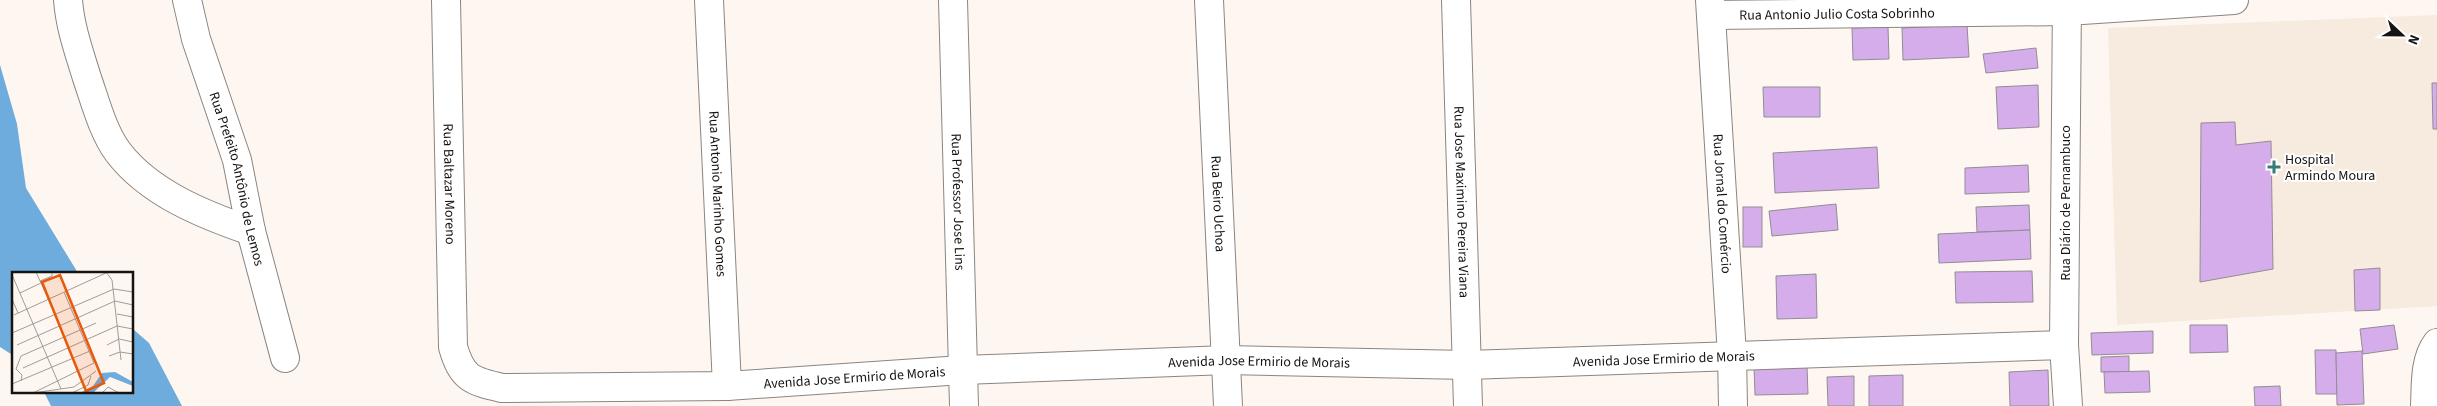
<svg xmlns="http://www.w3.org/2000/svg" width="2437" height="406" font-family="'Source Sans 3',sans-serif">
<rect width="100%" height="100%" fill="#fef7f1"/>
<path fill="#f7eade" d="M2437,15v291l-320,19 -9,-297z"/>
<g fill="#6dacdd">
<path d="M0,65l17,59 9,64 52,85 -64,1v82l-14,-9z"/>
<path d="M133,329l16,14 33,63h-131l-7,-14h88z"/>
</g>
<g fill="#d6adeb" stroke="#918d94">
<path d="M1967,25l2,32 -66,3 -1,-32z"/>
<path d="M1888,27l1,32 -36,1 -1,-32z"/>
<path d="M2036,48l2,20 -52,5 -3,-19z"/>
<path d="M2432,83h5v46h-4z"/>
<path d="M2038,85l1,42 -41,2 -2,-42z"/>
<path d="M1763,87h57v30h-56z"/>
<path d="M2235,122l1,23 35,-4 2,128 -73,13 1,-159z"/>
<path d="M1877,147l2,41 -104,5 -2,-40z"/>
<path d="M2028,165l1,27 -64,2v-26z"/>
<path d="M1836,204l2,26 -66,6 -3,-25z"/>
<path d="M2029,205l1,25 -53,2 -1,-25z"/>
<rect x="1743" y="207" width="19" height="40"/>
<path d="M2030,230l1,29 -92,4 -1,-29z"/>
<path d="M2380,268v42l-25,1 -1,-41z"/>
<path d="M2032,271l1,31 -77,1 -1,-31z"/>
<path d="M1816,274l1,44 -40,1 -1,-43z"/>
<path d="M2190,325h37l1,27 -38,1z"/>
<path d="M2394,325l4,24 -35,5 -3,-25z"/>
<path d="M2153,331v22l-61,2 -1,-22z"/>
<path d="M2315,350h21l1,44h-21z"/>
<path d="M2362,351l2,53 -27,1 -1,-52z"/>
<path d="M2129,356v16h-28v-15z"/>
<path d="M1807,366l1,28 -53,1 -1,-28z"/>
<path d="M2048,370l1,36h-39l-1,-34z"/>
<path d="M2149,371l1,21 -45,1 -1,-21z"/>
<path d="M1903,375v31h-34v-30z"/>
<path d="M1854,376v30h-26l-1,-29z"/>
<path d="M2280,386l1,20h-26l-1,-19z"/>
</g>
<g fill="none" stroke-linecap="round" stroke-linejoin="round">
<defs>
<g id="minor">
<path d="M68,0c2,27 11,52 19,78 8,23 16,54 31,74 31,41 86,63 133,79"/>
<path id="s1" d="M187,0l9,39 41,121 14,71 34,127"/>
<path id="s2" d="M446,0l7,347c9,31 18,34 49,41l225,-2 235,-16 265,-10 241,5 596,-20"/>
<path id="s3" d="M709,0l18,386"/>
<path id="s4" d="M953,0l11,406"/>
<path id="s5" d="M1209,0l19,406"/>
<path id="s6" d="M1456,0l12,406"/>
<path id="s7" d="M1710,0l22,355 1,51"/>
<path d="M2067,0l-3,345 4,61"/>
<path id="s8" d="M1711,15l356,-4 167,-11"/>
<path d="M2425,406c1,-20 -1,-46 12,-63"/>
</g>
</defs>
<use href="#minor" stroke="#8b8580" stroke-width="30"/>
<use href="#minor" stroke="#fff" stroke-width="28"/>
</g>
<path fill="#347c75" stroke="#fff" stroke-width="2" d="M2271.5 159.5h5v5h5v5h-5v5h-5v-5h-5v-5h5z"/>
<g text-anchor="middle" stroke-width="4" stroke-linejoin="round" paint-order="stroke">
<g font-size="14" fill="#161412" stroke="#fff">
<text dy="5" stroke="none"><textPath href="#s8" startOffset="126">Rua Antonio Julio Costa Sobrinho</textPath></text>
<text dy="5" stroke="none"><textPath href="#s1" startOffset="186">Rua Prefeito Antônio de Lemos</textPath></text>
<text dy="5" stroke="none"><textPath href="#s2" startOffset="184">Rua Baltazar Moreno</textPath></text>
<text dy="5" stroke="none"><textPath href="#s3" startOffset="194">Rua Antonio Marinho Gomes</textPath></text>
<text dy="5" stroke="none"><textPath href="#s4" startOffset="202">Rua Professor Jose Lins</textPath></text>
<text dy="5" stroke="none"><textPath href="#s5" startOffset="204">Rua Beiro Uchoa</textPath></text>
<text dy="5" stroke="none"><textPath href="#s6" startOffset="202">Rua Jose Maximino Pereira Viana</textPath></text>
<text dy="5" stroke="none"><textPath href="#s7" startOffset="204">Rua Jornal do Comércio</textPath></text>
<text transform="translate(2065 203) rotate(-90)" y="5">Rua Diário de Pernambuco</text>
<text dy="5" stroke="none"><textPath href="#s2" startOffset="1579">Avenida Jose Ermirio de Morais</textPath></text>
<text dy="5" stroke="none"><textPath href="#s2" startOffset="1174">Avenida Jose Ermirio de Morais</textPath></text>
<text dy="5" stroke="none"><textPath href="#s2" startOffset="769">Avenida Jose Ermirio de Morais</textPath></text>
</g>
<g font-size="14" fill="#161412" stroke="#fff" text-anchor="start">
<text x="2285" y="164">Hospital<tspan x="2285" dy="16">Armindo Moura</tspan></text>
</g>
</g>
<g transform="translate(12 272)">
<rect width="121" height="121" fill="#fef7f1"/>
<path d="M103,100l18,10v4l-23,-9 -17,16h-13l13,-7 9,-13z" fill="#6dacdd"/>
<path fill="none" stroke="#a19c98" stroke-width="1" d="M24,0l19,42M94,0l6,8 9,80M1,5l48,112M28,9l12,-5v-4M8,21l21,-10M0,27l6,14M103,29l18,4M105,42l16,3M2,43l92,-42M105,54l16,3M0,61l102,-44 19,3M5,73l98,-44M95,73l12,-6 14,3M97,84l11,-4 13,2M11,96l94,-42M9,109l1,-6 -6,-6 5,-13 75,-33M0,112l78,-33M21,121l61,-30 -30,-71M21,121l41,-6 22,-16M60,121l16,-8 3,-9M90,121l6,-6 11,6"/>
<path fill="#e8590c" fill-opacity="0.15" stroke="#e8590c" stroke-width="2.5" d="M48,3l44,108 -18,8 -44,-109z"/>
<rect width="121" height="121" fill="none" stroke="#161412" stroke-width="2.5"/>
</g>
<g transform="translate(2402 35) rotate(112)" stroke="#ffffff" stroke-width="4" paint-order="stroke">
<path d="M0-4L9 19L0 12L-9 19Z" fill="#161412"/>
<text y="-8" font-size="14" font-weight="bold" text-anchor="middle" fill="#161412">N</text>
</g>
</svg>
